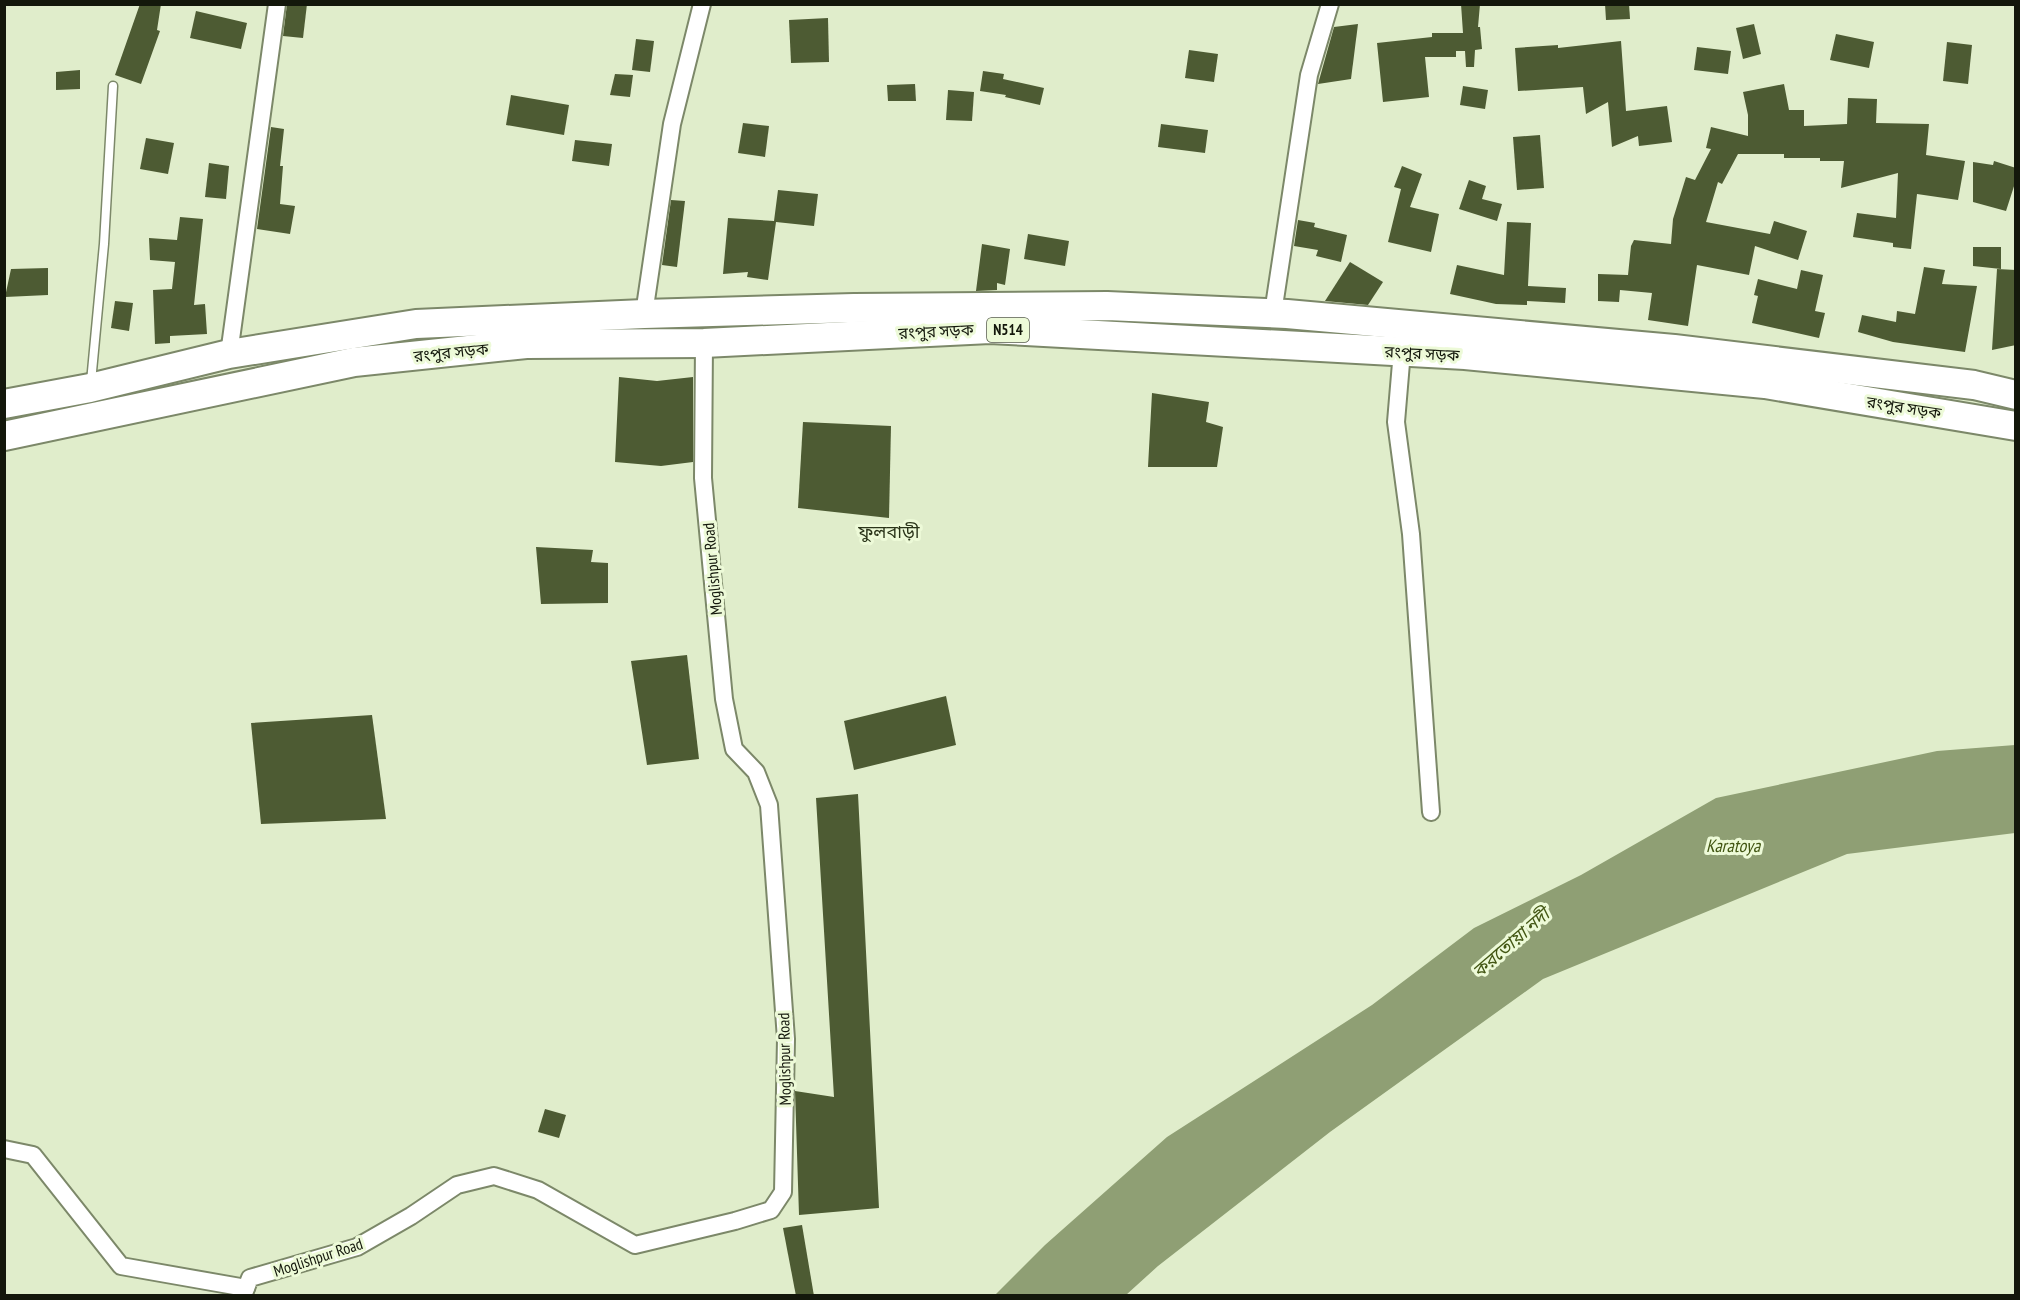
<svg xmlns="http://www.w3.org/2000/svg" width="2020" height="1300" font-family="'PT Sans Narrow','Noto Sans Bengali',sans-serif">
<rect width="100%" height="100%" fill="#e0edcb"/>
<path fill="#8f9f74" d="M2015,745v88l-168,21 -304,125 -213,153 -172,134 -32,29h-131l50,-50 122,-108 205,-132 102,-77 107,-53 135,-77 221,-47z"/>
<g fill="#4d5b33">
<path d="M140,4h21l-4,26 3,1 -19,53 -26,-9z"/>
<path d="M287,4h20l-4,34 -20,-2z"/>
<path d="M1461,4h19l-2,23h2l2,22 -7,1 -1,17h-8l-1,-16h-9v6h-31l4,40 -46,5 -6,-59 55,-6v-4h31z"/>
<path d="M1605,4h24l1,15 -24,1z"/>
<path d="M196,11l51,12 -6,26 -51,-11z"/>
<path d="M828,18l1,44 -38,1 -2,-43z"/>
<path d="M1358,24l-7,55 -33,5 16,-57z"/>
<path d="M1754,24l7,30 -18,5 -7,-31z"/>
<path d="M1836,34l38,8 -5,26 -39,-8z"/>
<path d="M636,39l18,2 -4,31 -18,-2z"/>
<path d="M1621,41l5,70 41,-5 5,36 -33,4 -1,-10 -26,11 -4,-45 -22,12 -3,-27 -65,4 -3,-43 43,-3v3z"/>
<path d="M1947,42l25,3 -4,39 -25,-3z"/>
<path d="M1697,47l34,4 -3,23 -34,-4z"/>
<path d="M1189,50l29,4 -4,28 -29,-4z"/>
<path d="M80,70v19l-24,1v-18z"/>
<path d="M983,71l21,3 -1,5 41,9 -4,17 -35,-8 1,-2 -26,-4z"/>
<path d="M615,74l18,1 -3,22 -20,-2z"/>
<path d="M915,84l1,17h-28l-1,-16z"/>
<path d="M1784,84l5,26h15v16l43,-2 1,-26 29,1 -1,24 53,1 -3,31 39,6 -7,39 -41,-6 -6,55 -18,-2v-4l-40,-6 4,-24 39,5 2,-45 -57,15 3,-27h-24v-3h-36v-4h-46l-16,30 -4,-2 -12,40 64,12 4,-13 33,10 -9,29 -43,-14 -6,29 -52,-10 -9,61 -40,-6 4,-27 -32,-3 -1,12 -21,-1v-27l30,1 3,-29 3,-6 37,4 2,-25 13,-42 9,3 16,-31 -5,-1 5,-21 37,9v-21l-5,-23z"/>
<path d="M1463,86l25,4 -3,19 -25,-4z"/>
<path d="M948,90l26,2 -2,29 -26,-1z"/>
<path d="M511,95l58,10 -5,30 -58,-10z"/>
<path d="M743,123l26,3 -4,31 -27,-4z"/>
<path d="M1161,124l47,6 -3,23 -47,-6z"/>
<path d="M271,127l13,2 -4,37h3l-3,38 15,2 -5,28 -33,-5z"/>
<path d="M1540,135l4,53 -27,2 -4,-53z"/>
<path d="M146,138l28,5 -6,31 -28,-5z"/>
<path d="M575,140l37,4 -3,22 -37,-5z"/>
<path d="M1994,161l22,7v12l-10,31 -33,-9v-40l20,3z"/>
<path d="M209,163l20,3 -3,33 -21,-2z"/>
<path d="M1402,166l20,8 -12,33 29,7 -8,38 -43,-10 13,-53 -7,-2z"/>
<path d="M1469,180l17,6 -4,13 20,5 -5,17 -38,-12z"/>
<path d="M778,190l40,4 -4,32 -38,-4 -8,58 -21,-3 1,-5 -25,2 5,-56 46,3z"/>
<path d="M671,200l14,1 -8,66 -15,-2z"/>
<path d="M180,217l23,2 -9,86 11,-1 2,30 -37,2v7l-15,1 -2,-54 19,-1 3,-27 -25,-2 -1,-22 28,2z"/>
<path d="M1298,220l17,3 -1,4 33,8 -6,27 -25,-6 2,-6 -24,-4z"/>
<path d="M1507,222l24,1 -3,63 38,2 -1,15 -38,-2v4l-31,-1 -46,-10 7,-29 47,10z"/>
<path d="M1028,234l41,7 -4,25 -41,-7z"/>
<path d="M982,244l28,5 -5,36 -8,-2v7l-21,1z"/>
<path d="M1973,247h28v22l-28,-3z"/>
<path d="M1350,262l33,20 -15,23 -43,-4z"/>
<path d="M1924,267l21,3 -3,14 35,2 -12,66 -72,-10 -35,-10 4,-17 34,7 1,-11 18,3z"/>
<path d="M48,268v27l-43,2 6,-28z"/>
<path d="M1997,269l19,1v75l-24,5z"/>
<path d="M1801,270l22,5 -8,36 10,2 -6,25 -67,-15 6,-27 -4,-1 4,-16 39,10z"/>
<path d="M115,301l18,2 -4,28 -18,-3z"/>
<path d="M619,377l38,4 36,-4v85l-32,4 -46,-4z"/>
<path d="M1152,393l57,9 -3,20 17,5 -6,40h-69z"/>
<path d="M803,422l88,4 -2,92 -91,-10z"/>
<path d="M536,547l57,3 -2,12 17,1v40l-67,1z"/>
<path d="M687,655l12,104 -52,6 -16,-104z"/>
<path d="M946,696l10,49 -102,25 -10,-49z"/>
<path d="M372,715l14,104 -125,5 -10,-101z"/>
<path d="M858,794l21,414 -80,7 -4,-124 39,6 -18,-299z"/>
<path d="M545,1109l21,6 -7,23 -21,-6z"/>
<path d="M802,1225l12,71h-18l-13,-68z"/>
</g>
<g fill="none" stroke-linecap="round" stroke-linejoin="round">
<defs>
<path id="service" d="M91,382l13,-138 9,-158"/>
<g id="minor">
<path d="M1273,313l36,-238 21,-71"/>
<path d="M644,314l28,-190 30,-120"/>
<path d="M1402,351l-6,71 15,112 20,278"/>
<path d="M229,354l48,-350"/>
<path d="M4,1149l29,6 88,111 125,22"/>
<path d="M243,1296l7,-18 107,-31 54,-31 46,-31 37,-9 44,14 97,55 100,-24 36,-11 12,-18 3,-153 -17,-234 -13,-33 -22,-23 -10,-50 -21,-221 1,-135"/>
</g>
<g id="trunk">
<path d="M4,404l86,-16 139,-34 187,-30 228,-10 210,-6 253,-2 180,8 387,35 300,36 42,10"/>
<path d="M4,436l350,-74 172,-18 178,-1 286,-14 475,26 300,29 251,42"/>
</g>
</defs>
<use href="#service" stroke="#7c8869" stroke-width="11"/>
<use href="#minor" stroke="#7c8869" stroke-width="20"/>
<use href="#trunk" stroke="#7c8869" stroke-width="32"/>
<use href="#service" stroke="#fff" stroke-width="8"/>
<use href="#minor" stroke="#fff" stroke-width="16"/>
<use href="#trunk" stroke="#fff" stroke-width="28"/>
</g>
<g text-anchor="middle" stroke-width="6" stroke-linejoin="round" paint-order="stroke">
<rect fill="#edfad8" stroke="#545b48" stroke-width="1.5" x="987" y="318" width="42" height="24" rx="4.5"/>
<g font-size="15" font-weight="bold" fill="#13170b">
<text x="1008" y="335">N514</text>
</g>
<g font-size="16" fill="#13170b" stroke="#edfad8">
<text transform="translate(936 331) rotate(-3)" y="6">রংপুর সড়ক</text>
<text transform="translate(451 352) rotate(-6)" y="6">রংপুর সড়ক</text>
<text transform="translate(1422 353) rotate(3)" y="6">রংপুর সড়ক</text>
<text transform="translate(1904 407) rotate(9)" y="6">রংপুর সড়ক</text>
<text transform="translate(712 569) rotate(-95)" y="6">Moglishpur Road</text>
<text transform="translate(784 1059) rotate(-91)" y="6">Moglishpur Road</text>
<text transform="translate(318 1257) rotate(-18)" y="6">Moglishpur Road</text>
</g>
<g font-size="18" fill="#2a3419" stroke="#edfad8">
<text x="889" y="538">ফুলবাড়ী</text>
</g>
<g font-size="18" font-style="italic" fill="#435714" stroke="#edfad8">
<text x="1733" y="852">Karatoya</text>
<text transform="translate(1511 943) rotate(-41)" y="6">করতোয়া নদী</text>
</g>
</g>
<rect width="2020" height="1300" fill="none" stroke="#13170b" stroke-width="12"/>
</svg>
